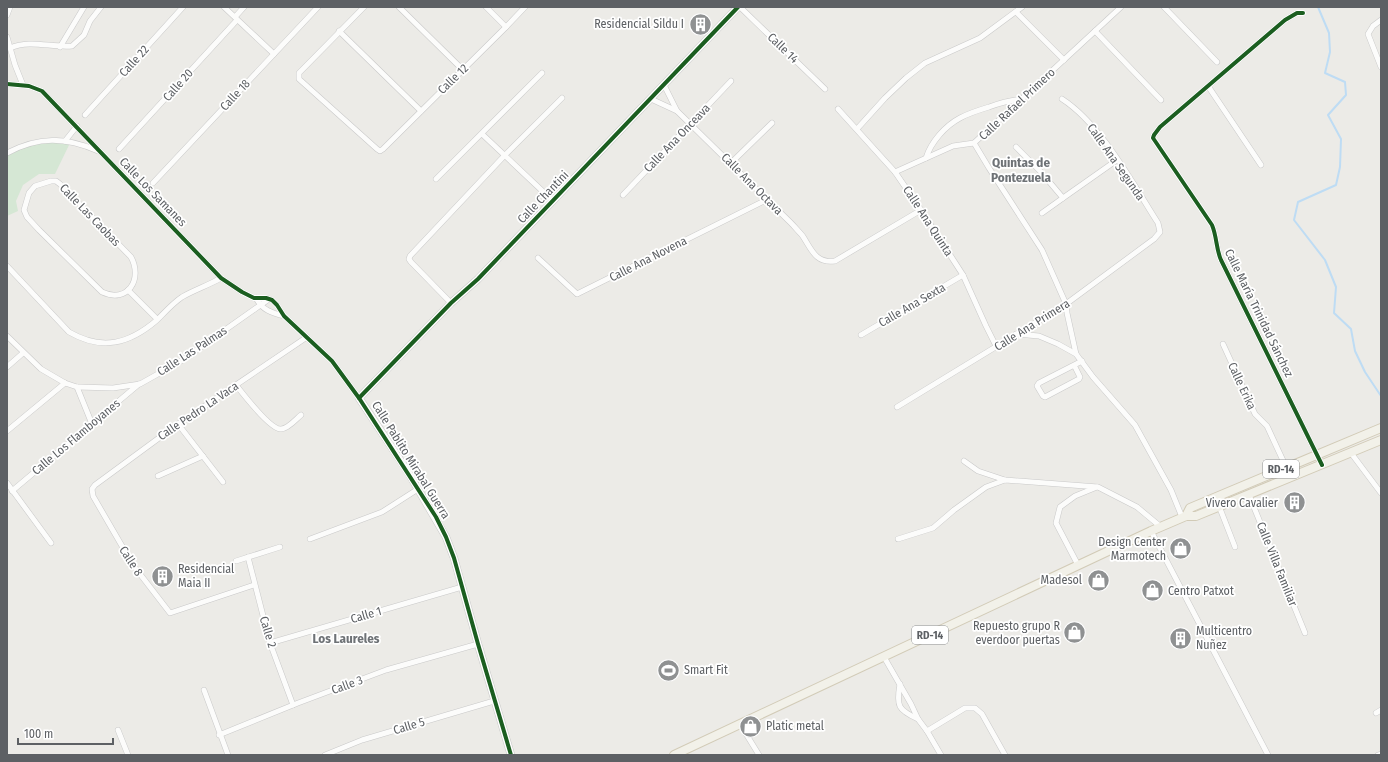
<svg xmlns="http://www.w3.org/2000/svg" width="1388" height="762" font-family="'Fira Sans Condensed',sans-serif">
<rect width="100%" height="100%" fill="#ecebe7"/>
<path fill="#d5e7d4" d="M39,141l31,2 -15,31h-16l-16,11 -7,16 2,10 -11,5v-63z"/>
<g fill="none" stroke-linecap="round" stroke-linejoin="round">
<path stroke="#bedcf4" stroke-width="2" d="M1318,7l11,26 1,19 -5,21 20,9 1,13 -18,20 13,24 -1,28 -4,18 -38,17 -4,18 31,40 11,27 -2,26 17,16 4,22 10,21 16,24"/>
<defs>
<g id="minor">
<path d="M224,7l50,47"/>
<path d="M364,7l-65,66v6l78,70 3,2 3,-2 123,-122 19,-20"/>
<path d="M399,7l64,63"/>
<path d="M486,7l20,20"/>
<path d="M740,7l85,82"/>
<path d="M1164,7l53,55"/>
<path d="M1016,12l48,48"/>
<path d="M1303,13h-6l-12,7 -125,107 -6,8 -1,3 59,87c5,12 4,24 9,35l101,205"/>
<path d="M7,15l3,-8"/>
<path d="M235,17l9,-10"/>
<path d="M1381,20l-8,6 -5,8 13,33"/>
<path d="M339,31l82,80"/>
<path d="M1095,31l66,69"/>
<path d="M7,37l8,28 8,20"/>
<path d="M60,47l24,-40"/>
<path d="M10,48c21,-9 41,0 62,-2l12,-11 6,-14 11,-14"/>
<path d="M7,84l22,2 13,5 179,187 21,14 12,6h12l6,2 5,5 7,11 48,45 27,37"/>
<path d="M664,85l13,26 114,112c4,4 7,8 11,12 9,13 13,29 33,26l86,-51"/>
<path d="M1208,86l53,79"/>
<path d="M651,99l26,12"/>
<path d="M838,109l57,63 26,38 42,65 23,51 10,20"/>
<path d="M85,115l98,-108"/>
<path d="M857,129l28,-31 21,-20 19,-15 55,-25 42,-31"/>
<path d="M482,134l71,67"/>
<path d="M65,141l12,-15"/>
<path d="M974,143l15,25 53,82 24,54 1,9 9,41 17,23 42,48 36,65 11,27"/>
<path d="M1016,147l25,25 22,26"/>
<path d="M119,149l118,-129"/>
<path d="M7,153c32,-17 58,-16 91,-2"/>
<path d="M926,158c5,-16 19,-32 34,-40 9,-5 19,-8 29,-11 11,-4 22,-7 34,-8"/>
<path d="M731,163l41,-40"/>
<path d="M895,172l58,-26 21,-3 147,-136"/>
<path d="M436,179l106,-106"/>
<path d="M51,181h5l4,3 71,73c12,22 -3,47 -29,35l-63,-62 -12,-13 -3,-7 5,-17 6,-7z"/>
<path d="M153,183l165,-176"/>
<path d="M623,195l108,-114"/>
<path d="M1042,213l21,-15 54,-38"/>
<path d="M538,258l39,36 189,-94"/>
<path d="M7,266l62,66c33,19 60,12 88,-12 8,-8 16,-17 25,-23 12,-7 27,-12 39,-19"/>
<path d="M128,290l29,29"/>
<path d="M256,298c6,12 16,15 28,18"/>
<path d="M451,303l-40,-41 -2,-3 1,-3 95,-101 57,-57"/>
<path d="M1016,334l23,2 19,8 18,10"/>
<path d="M861,335l102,-60"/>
<path d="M7,336l34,33 24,14 12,4 36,1 27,-4 41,-23 88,-62"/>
<path d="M1223,344l32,70 12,12 19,41"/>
<path d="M1074,365l6,12 -1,2 -34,18 -2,-1 -6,-10 2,-3 43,-22"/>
<path d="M7,367l16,-14"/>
<path d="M236,385c7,9 35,45 45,44 7,0 15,-10 20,-14"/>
<path d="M77,387l15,37"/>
<path d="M897,407l169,-103 88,-65 6,-7 -2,-9c-25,-39 -57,-99 -96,-124"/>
<path d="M178,424l45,58"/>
<path d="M7,431l58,-48"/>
<path d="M1351,453l30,40"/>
<path d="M964,461l14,10 27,9"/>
<path d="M158,476l45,-20"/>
<path d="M7,483l44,60"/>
<path d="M12,491l127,-107"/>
<path d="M1249,495l56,138"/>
<path d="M1219,506l16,41"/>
<path d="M1151,531l117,224"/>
<path d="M310,539l72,-27 36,-23"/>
<path d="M898,539l35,-11 21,-18 32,-23 19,-7 93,7 39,20 24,20"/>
<path d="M248,557l22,86 23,62"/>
<path d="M236,561l44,-14"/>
<path d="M1078,565l-22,-42 4,-16 15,-11 22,-9"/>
<path d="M254,585l-84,28 -37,-48 -40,-69 -1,-7 3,-4 83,-61 129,-87"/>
<path d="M270,643l192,-56"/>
<path d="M884,657l27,47 7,15 9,12 14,24"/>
<path d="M900,684c-4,22 -2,26 18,35"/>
<path d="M204,690l24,65"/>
<path d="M1376,713l5,-3"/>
<path d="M740,724l19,31"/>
<path d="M118,730l10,25"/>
<path d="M927,731l38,-23h10l7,6 23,41"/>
<path d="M219,735l79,-32 88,-33 92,-26"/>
<path d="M325,755l37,-15 132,-39"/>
<path d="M1378,755l3,-1"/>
</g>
<path id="tertiary" d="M511,755l-33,-111 -24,-86 -8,-21 -38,-65 -49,-74 92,-95 27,-24 260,-272"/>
<g id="primary">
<path d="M1186,516l4,-8 191,-80"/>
<path d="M674,755l477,-224 35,-15h10l185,-76"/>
</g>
</defs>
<use href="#minor" stroke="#c9c9c9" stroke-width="6"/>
<use href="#tertiary" stroke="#c9c9c9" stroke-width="8"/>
<use href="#primary" stroke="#d2cbb7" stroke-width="10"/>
<use href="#minor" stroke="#fcfcfb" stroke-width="5"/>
<use href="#tertiary" stroke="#fcfcfb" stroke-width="7"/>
<use href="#primary" stroke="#f2f1e9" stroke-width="8"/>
<defs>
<g id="cycleway">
<path d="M1303,13h-6l-12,7 -125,107 -6,8 -1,3 59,87c5,12 4,24 9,35l101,205"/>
<path d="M7,84l22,2 13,5 179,187 21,14 12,6h12l6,2 5,5 7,11 48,45 27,37 77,119 10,20 8,21 24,86 33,111"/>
<path d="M359,398l92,-95 27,-24 260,-272"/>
</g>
</defs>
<use href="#cycleway" stroke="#fff" stroke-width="6"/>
<use href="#cycleway" stroke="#1b5e20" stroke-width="4"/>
</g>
<defs>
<symbol id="building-disc" viewBox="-11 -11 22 22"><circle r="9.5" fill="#8f9192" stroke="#fff"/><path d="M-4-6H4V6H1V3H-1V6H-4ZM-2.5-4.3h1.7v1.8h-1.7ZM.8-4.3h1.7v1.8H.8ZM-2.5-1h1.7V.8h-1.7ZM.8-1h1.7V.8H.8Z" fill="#fff"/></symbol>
<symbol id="shop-disc" viewBox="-11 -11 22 22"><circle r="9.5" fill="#8f9192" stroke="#fff"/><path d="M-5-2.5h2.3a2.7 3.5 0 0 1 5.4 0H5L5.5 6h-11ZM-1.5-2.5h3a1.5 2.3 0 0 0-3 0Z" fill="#fff"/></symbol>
<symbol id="stadium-disc" viewBox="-11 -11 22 22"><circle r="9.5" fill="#8f9192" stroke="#fff"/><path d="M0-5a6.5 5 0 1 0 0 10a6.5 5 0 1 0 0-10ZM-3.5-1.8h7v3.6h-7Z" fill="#fff"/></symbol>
</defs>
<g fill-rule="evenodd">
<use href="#building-disc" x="688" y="12" width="25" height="25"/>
<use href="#building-disc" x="1282" y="490" width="25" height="25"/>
<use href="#shop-disc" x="1168" y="536" width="25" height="25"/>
<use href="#building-disc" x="150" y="564" width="25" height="25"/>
<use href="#shop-disc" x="1086" y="568" width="25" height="25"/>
<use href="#shop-disc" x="1140" y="578" width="25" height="25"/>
<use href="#shop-disc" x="1062" y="620" width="25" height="25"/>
<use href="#building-disc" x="1168" y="626" width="25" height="25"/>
<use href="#stadium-disc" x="656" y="658" width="25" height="25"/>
<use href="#shop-disc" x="738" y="714" width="25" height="25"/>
</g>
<g text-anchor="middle" stroke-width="3.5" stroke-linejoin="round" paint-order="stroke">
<g fill="#fff" stroke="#8e9092" stroke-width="1">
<rect x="1263" y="460" width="36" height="18" rx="3"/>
<rect x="912" y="626" width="36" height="18" rx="3"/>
</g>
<g font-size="11" font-weight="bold" fill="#5d6064">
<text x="1281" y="473">RD-14</text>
<text x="930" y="639">RD-14</text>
</g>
<g font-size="12" fill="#5d6064" stroke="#fff" text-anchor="end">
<text x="684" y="28">Residencial Sildu I</text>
<text x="1278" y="507">Vivero Cavalier</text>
<text x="1166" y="546">Design Center<tspan x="1166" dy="14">Marmotech</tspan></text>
<text x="178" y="573" text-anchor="start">Residencial<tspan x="178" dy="14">Maia II</tspan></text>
<text x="1082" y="584">Madesol</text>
<text x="1168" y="595" text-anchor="start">Centro Patxot</text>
<text x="1060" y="630">Repuesto grupo R<tspan x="1060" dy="14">everdoor puertas</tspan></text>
<text x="1196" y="635" text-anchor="start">Multicentro<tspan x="1196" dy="14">Nuñez</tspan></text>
<text x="684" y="674" text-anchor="start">Smart Fit</text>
<text x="766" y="730" text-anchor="start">Platic metal</text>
</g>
<g font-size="12" fill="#5d6064" stroke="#fff">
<text transform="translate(783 48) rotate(44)" y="4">Calle 14</text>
<text transform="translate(134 61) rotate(-48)" y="4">Calle 22</text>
<text transform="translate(453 79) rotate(-44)" y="4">Calle 12</text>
<text transform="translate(178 85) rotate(-48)" y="4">Calle 20</text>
<text transform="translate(235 95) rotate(-47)" y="4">Calle 18</text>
<text transform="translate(1017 104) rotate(-43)" y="4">Calle Rafael Primero</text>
<text transform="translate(677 138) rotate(-46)" y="4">Calle Ana Onceava</text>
<text transform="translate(1116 162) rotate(55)" y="4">Calle Ana Segunda</text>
<text transform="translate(752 184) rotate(45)" y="4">Calle Ana Octava</text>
<text transform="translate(153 192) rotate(46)" y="4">Calle Los Samanes</text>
<text transform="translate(543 197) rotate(-46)" y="4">Calle Chantini</text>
<text transform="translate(90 215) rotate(46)" y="4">Calle Las Caobas</text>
<text transform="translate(928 221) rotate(57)" y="4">Calle Ana Quinta</text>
<text transform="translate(648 259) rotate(-27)" y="4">Calle Ana Novena</text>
<text transform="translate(912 305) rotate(-30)" y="4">Calle Ana Sexta</text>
<text transform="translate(1259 313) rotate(64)" y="4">Calle María Trinidad Sánchez</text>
<text transform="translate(1032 325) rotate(-32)" y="4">Calle Ana Primera</text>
<text transform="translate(192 351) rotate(-33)" y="4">Calle Las Palmas</text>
<text transform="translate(1242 386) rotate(65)" y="4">Calle Erika</text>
<text transform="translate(198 411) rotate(-34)" y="4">Calle Pedro La Vaca</text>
<text transform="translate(76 437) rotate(-40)" y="4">Calle Los Flamboyanes</text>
<text transform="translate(411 460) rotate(58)" y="4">Calle Pablito Mirabal Guerra</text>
<text transform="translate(131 561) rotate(57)" y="4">Calle 8</text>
<text transform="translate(1277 564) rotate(68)" y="4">Calle Villa Familiar</text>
<text transform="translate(366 615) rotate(-16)" y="4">Calle 1</text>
<text transform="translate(268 632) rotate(73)" y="4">Calle 2</text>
<text transform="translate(347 685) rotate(-20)" y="4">Calle 3</text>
<text transform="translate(409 726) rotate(-17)" y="4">Calle 5</text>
</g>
<g font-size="13" font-weight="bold" fill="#6e7276" stroke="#fff">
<text x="1021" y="167">Quintas de<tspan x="1021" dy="15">Pontezuela</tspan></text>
<text x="346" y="643">Los Laureles</text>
</g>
</g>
<rect width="1388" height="762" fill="none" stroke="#5d6064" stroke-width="16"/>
<path d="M18 738v6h95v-6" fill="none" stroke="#5d6064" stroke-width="2"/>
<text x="24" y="738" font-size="12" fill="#5d6064" stroke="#ffffff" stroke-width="3" paint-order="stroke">100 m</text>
</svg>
